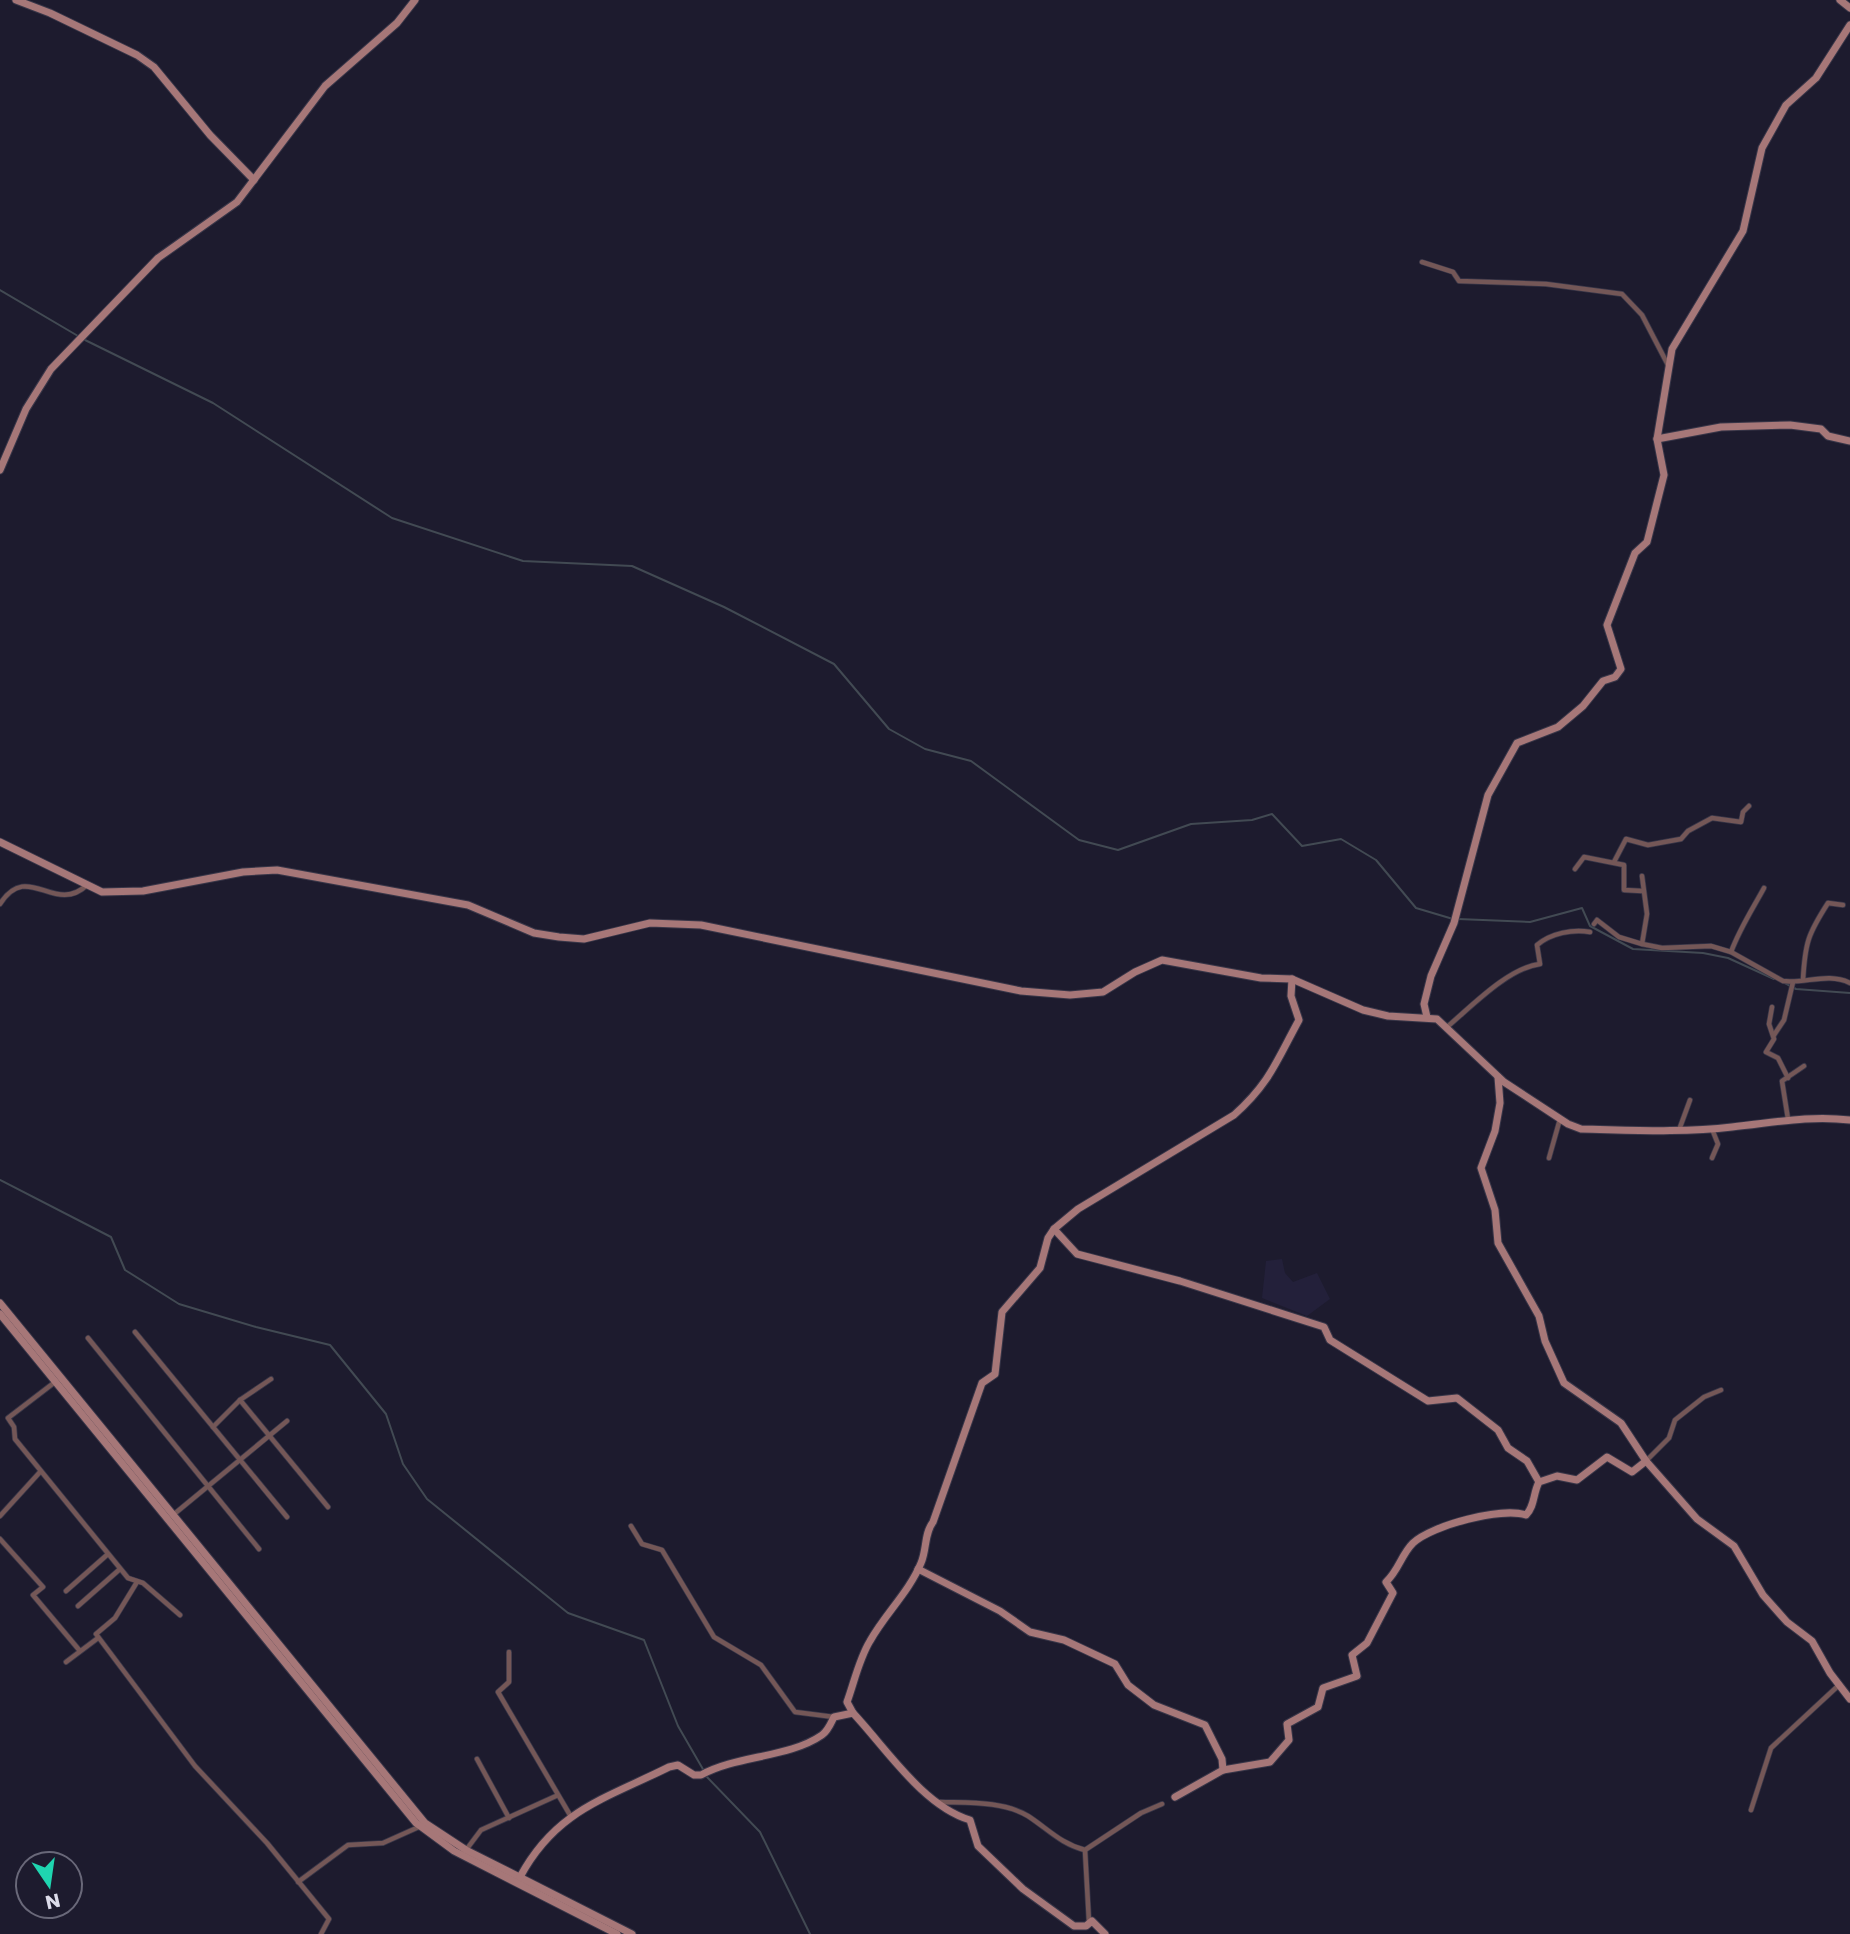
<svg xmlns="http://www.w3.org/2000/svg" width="1850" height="1934" font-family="Poppins,sans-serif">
<rect width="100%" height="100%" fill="#1d1b2e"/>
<path fill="#23203a" d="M1282,1259l3,14 8,9 24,-9 13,26 -23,17 -45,-18 4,-37z"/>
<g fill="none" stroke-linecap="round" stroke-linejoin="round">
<g stroke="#424a53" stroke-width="2">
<path d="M0,290l78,46"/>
<path d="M83,339l130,64 179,115 131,43 109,5 92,41 110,57 55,65 36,20 46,12 108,79 39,10 73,-26 61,-4 20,-6 30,32 39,-7 35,21 40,48 37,11"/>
<path d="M1458,919l72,3 52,-14 8,18 43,23 70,4 25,5 46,21"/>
<path d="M1783,982l13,7 54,4"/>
<path d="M0,1180l111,57 14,33 54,34 77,23 74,18 56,69 17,50 24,35 141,114 76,27 34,86 26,45"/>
<path d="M706,1776l54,56 50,102"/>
</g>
<defs>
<g id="street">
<path d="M1422,262l31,10 6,9 87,3 76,10 20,21 26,50"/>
<path d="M1614,862l12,-23 22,6 33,-6 7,-8 24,-13 29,4 2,-10 6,-6"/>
<path d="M1575,869l9,-12 40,8v25l18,1"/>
<path d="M1642,876l5,38 -5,30"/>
<path d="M0,904c28,-44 54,12 87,-19"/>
<path d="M1594,924l3,-4 22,17 23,7 20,4 49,-2 20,6 52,29c22,3 45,-9 67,2"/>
<path d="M1731,952c9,-24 21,-42 33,-64"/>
<path d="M1803,980c2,-37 5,-46 25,-77l15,2"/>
<path d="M1772,1007l-3,17 5,15 -8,13 12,6 10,20"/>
<path d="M1447,1027c25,-21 61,-59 93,-63l-3,-19c14,-12 36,-16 53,-13"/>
<path d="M1774,1035l10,-15 9,-38"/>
<path d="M1788,1119l-6,-38 22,-15"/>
<path d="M1712,1129l6,15 -6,14"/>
<path d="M1679,1130l11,-30"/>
<path d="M1549,1158l11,-39"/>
<path d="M135,1332l152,185"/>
<path d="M88,1338l171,211"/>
<path d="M55,1382l-47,36 6,9 1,12 113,139 15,5 37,32"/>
<path d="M240,1400l88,107"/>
<path d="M213,1427l27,-27 31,-21"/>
<path d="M1646,1461l23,-23 6,-18 29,-23 17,-7"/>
<path d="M173,1515l114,-94"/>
<path d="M0,1516l40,-44"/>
<path d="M631,1526l11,18 20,6 52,87 47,28 34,47 39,5"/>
<path d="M0,1539l43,48 -10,8 47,56"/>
<path d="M137,1582l-22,36 -19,16 99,132 72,77 62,76 -8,15"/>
<path d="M66,1591l42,-37"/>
<path d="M78,1606l42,-37"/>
<path d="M509,1652v30l-11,10 72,123"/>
<path d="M66,1662l32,-24"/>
<path d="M477,1759l32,59"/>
<path d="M940,1802c28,1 63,-1 88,14 20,13 33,28 57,34l56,-37 21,-9"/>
<path d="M1751,1810l20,-62 68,-63"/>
<path d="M466,1850l15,-20 75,-34"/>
<path d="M1085,1850l4,72"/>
<path d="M298,1882l50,-37 35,-2 38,-17"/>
</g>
<g id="secondary">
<path d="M16,0l34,13 87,42 17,12 56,68 44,45"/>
<path d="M1840,0l10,8"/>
<path d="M1657,439l64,-12 69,-2 31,4 7,7 22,5"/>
<path d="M0,470l26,-61 25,-40 107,-111 79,-56 88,-116 72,-63 18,-23"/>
<path d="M0,842l102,50 41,-1 100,-19 34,-2 191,35 66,28 25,4 25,2 66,-16 51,2 320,66 49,4 33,-3 32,-20 27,-12 99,18 31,1 71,31 25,6 49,3 67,63 64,42 13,5c50,1 101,4 151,-2 40,-4 77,-12 118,-7"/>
<path d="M1427,1017l-3,-13 7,-28 23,-53 34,-128 29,-52 41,-16 25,-21 20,-25 12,-4 6,-8 -14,-44 28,-72 12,-11 17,-67 -7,-36 15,-90 71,-118 19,-83 24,-43 30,-27 34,-53"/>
<path d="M1498,1077l2,26 -5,28 -14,37 14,42 3,33 41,73 6,25 19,42 57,40 25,38 51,58 37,27 29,49 24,27 25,19 18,32 20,26"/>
<path d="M1054,1229l23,25 103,27 144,46 6,13 98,61 29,-3 41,32 10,18 19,13 12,21"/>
<path d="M0,1303l425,520 41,27 166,84"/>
<path d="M0,1314l416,509 38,28 163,83"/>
<path d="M918,1569l82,42 30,21 34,8 51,24 13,21 26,20 51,20 17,34 1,11"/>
<path d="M853,1713l-6,-11c7,-19 12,-43 23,-61 15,-27 39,-49 51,-78 6,-14 3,-29 12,-41l49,-139 13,-9 7,-62 38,-44 8,-30 6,-9 24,-20 156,-94c36,-32 43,-55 65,-95l-8,-24 1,-17"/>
<path d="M1175,1797l48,-27 47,-8 19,-22 -2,-16 31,-17 5,-19 34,-12 -5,-21 15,-12 26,-50 -7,-11c13,-12 15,-27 27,-39 19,-18 89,-36 113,-28 9,-9 7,-22 13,-33l18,-6 20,4 30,-23 25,15 14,-11"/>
<path d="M520,1877c36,-67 85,-78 149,-110l9,-2 16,10h7c36,-20 88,-17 121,-40 6,-4 9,-12 12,-18l19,-4c33,35 70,93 117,107l8,26 45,43 51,37h12l6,-5 13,13"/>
</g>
</defs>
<use href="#street" stroke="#383648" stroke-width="6"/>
<use href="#secondary" stroke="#383648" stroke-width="9"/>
<use href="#street" stroke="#745757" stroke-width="4.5"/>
<use href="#secondary" stroke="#a67778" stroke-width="7"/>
</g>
<g transform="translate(49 1885) rotate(167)"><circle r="33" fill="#1d1b2e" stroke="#696879" stroke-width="2"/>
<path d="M0-5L12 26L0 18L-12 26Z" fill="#1fd5b0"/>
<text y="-10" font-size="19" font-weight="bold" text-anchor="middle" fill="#dcdcea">N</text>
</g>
</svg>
